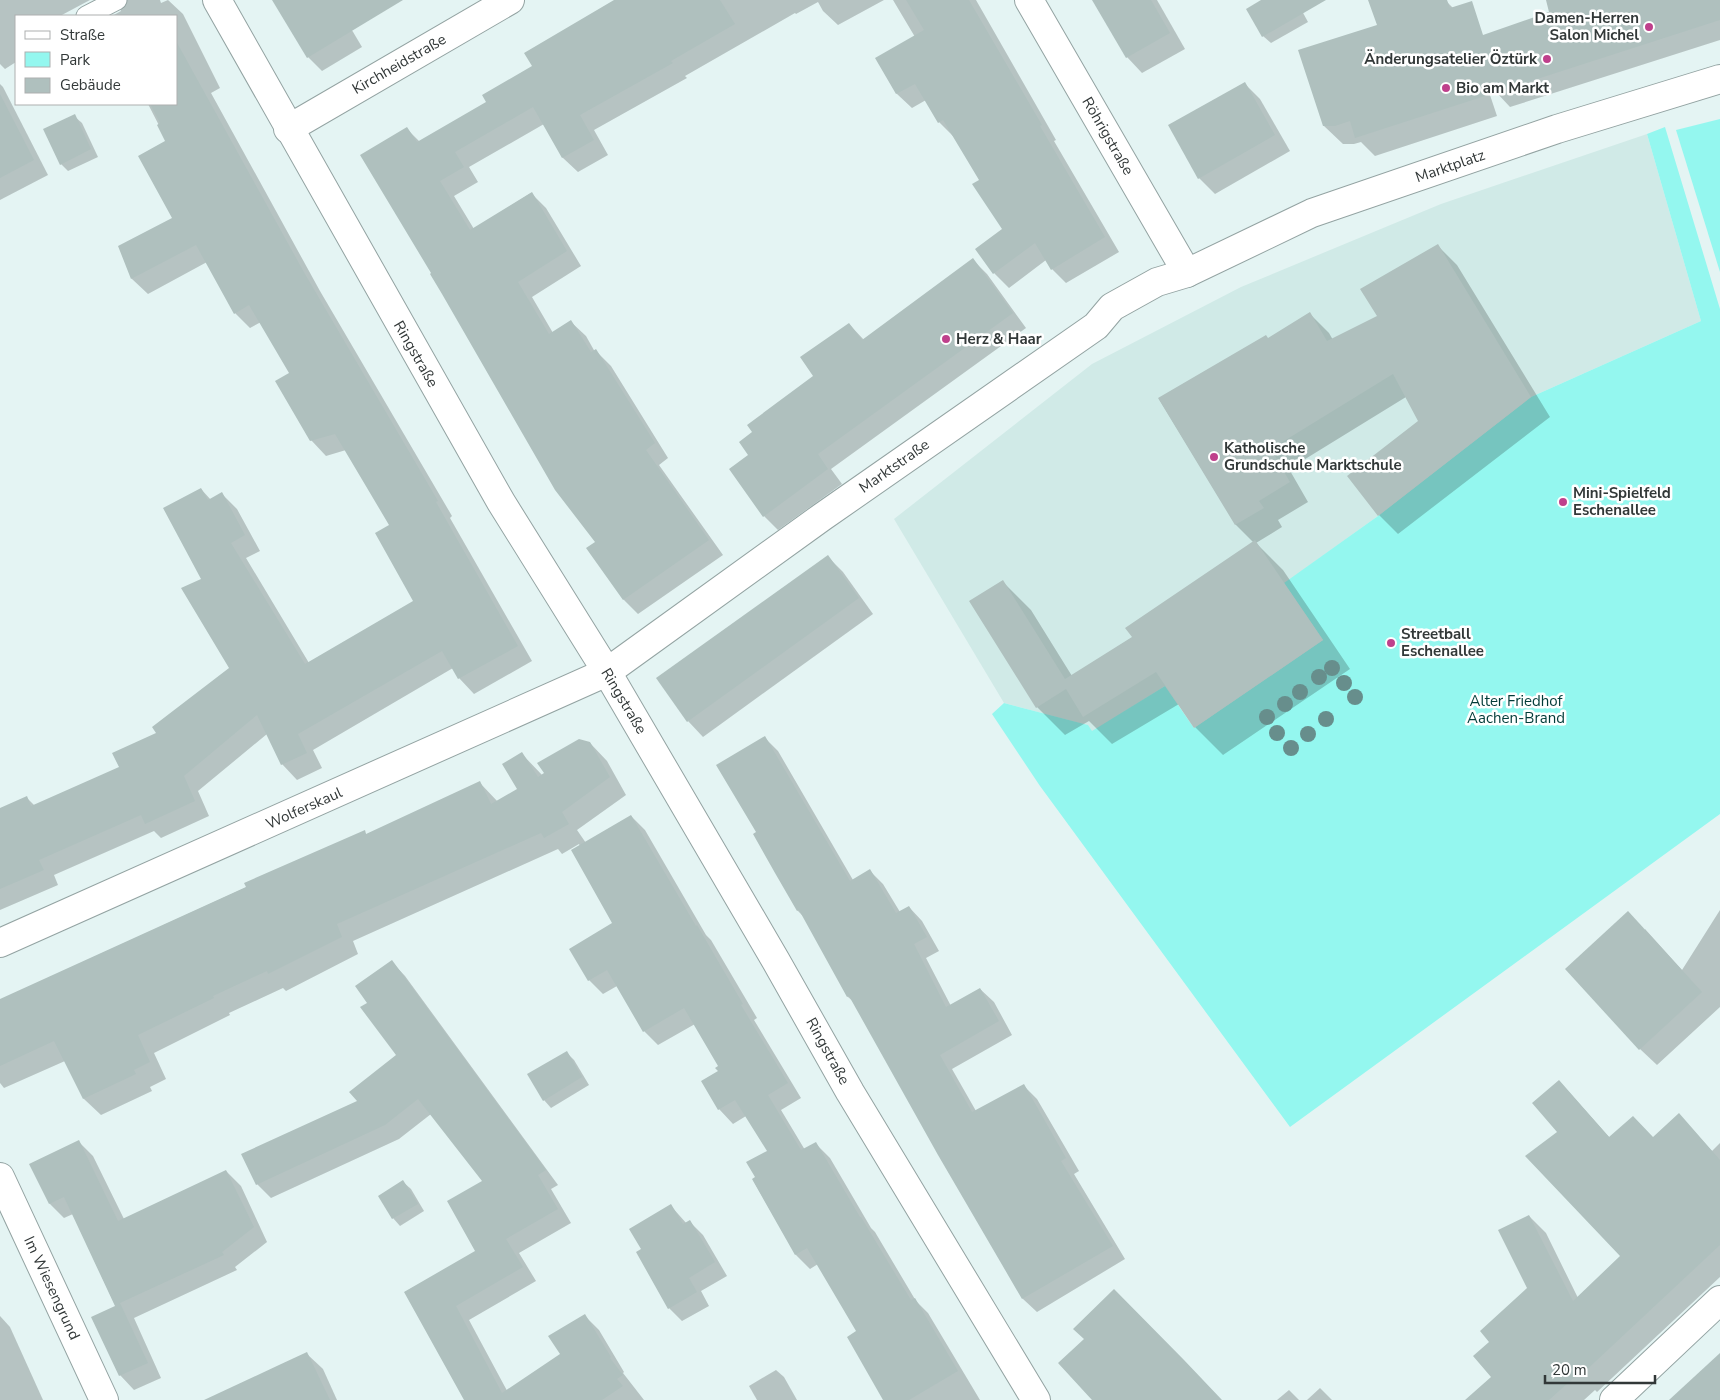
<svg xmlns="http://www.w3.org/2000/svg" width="1720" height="1400" font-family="'Nunito Sans',sans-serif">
<rect width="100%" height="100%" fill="#e4f4f3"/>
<path fill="#d0eae7" d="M1647,134l54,187 -170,76 -153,119 -93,67 38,57 -129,88 -29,-42 -73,46 -5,-7 -83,-22 -110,-184 198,-155 149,-77 200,-83z"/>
<g fill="#94f7ef">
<path d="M1720,119v153l-44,-142z"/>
<path d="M1665,127l55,182v505l-430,313 -250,-341 -48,-72 12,-11 84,22 4,6 73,-45 29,42 129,-88 -39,-57 94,-67 153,-119 170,-76 -54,-187z"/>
</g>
<g fill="#0003">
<path d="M0,0h90l-30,16h-44v46l-11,7 -5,-5z"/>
<path d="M95,0h65l1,3 7,-3 15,14 37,74 -9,5 109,198 132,225 -2,2 82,143 -58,33 -15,-16 -6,-10 -140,82 9,18 -25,12 -15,-16 -15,-30 -69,57 11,25 -48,22 -7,-7 -100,44 4,10 -58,25v-100l27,-12 8,8 85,-38 110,-100 -27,-89 -2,-90 10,11 11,-6 15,15 23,42 -14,7 63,105 106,-62 -24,-75 -45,-76 -20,6 -15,-16 -20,-66 -30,-52 -11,6 -15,-15 -28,-51 -59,32 -16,-15 -12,-32 54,-28 -7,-78 -19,-37h28v-88h-64l9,-5 -1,-2 -10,5z"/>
<path d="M273,0h61l28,47 -40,24 -14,-14z"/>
<path d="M617,0h267l-46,25 -15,-14 -5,-9 -22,12 -1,-1 -110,63 2,2 -93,52 14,25 -30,17 -15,-14 -19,-34 -75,43 9,15 -24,14 20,33 57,-36 15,15 35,58 -49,31 21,36 18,-11 15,14 9,16 1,-1 15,15 57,92 -9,7 64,90 -85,59 -14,-14 -36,-51 9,-7 -190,-413 13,13 68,-40z"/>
<path d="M893,0h83l80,140 -2,1 65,111 -53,31 -14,-14 -6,-9 -37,28 -15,-15 -17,-23 26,-20 -22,-49 -27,-44 -15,-15 -13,-22 -14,8 -15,-14 -20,-35 38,-22z"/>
<path d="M1093,0h64l28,49 -43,24 -15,-16z"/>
<path d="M1264,0h32l12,22 -37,21 -8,-7z"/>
<path d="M1370,0l76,1 19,19 32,96 -122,40 -14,-14 -7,2h-11l-19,-18 54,-101z"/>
<path d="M1547,0h173v40l-210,67 -14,-15 55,-79z"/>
<path d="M1244,83l16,16 30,52 -75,43 -16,-16z"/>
<path d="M0,84l3,3 45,88 -48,25z"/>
<path d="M74,116l8,7 16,34 -30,14 -7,-7z"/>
<path d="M1438,246l19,19 93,152 -152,117 -19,-19 41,-93 -14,-25 -117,72 19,33 -30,18 4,7 -26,16 27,27 67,99 -127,86 -28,-28 -16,-23 -67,40 -23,-23 -24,14 -28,-28 -34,-125 28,28 41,66 61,-39 120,-95 -17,-17 -77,-126 110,-60 41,-25 19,19 4,7 46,-23z"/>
<path d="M973,260l14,14 39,54 -195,141 11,15 -64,46 -14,-14 -14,-61 4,-23 61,-56 34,-52 15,16z"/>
<path d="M828,557l15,15 30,42 -170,123 -15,-16z"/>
<path d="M765,738l13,13 75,129 17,-9 13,13 17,28 9,-5 13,14 17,30 -13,7 25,48 29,-17 14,13 18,33 -60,34 24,42 48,-25 13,13 42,72 -5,3 51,85 -88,53 -14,-13 -84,-145 -84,-151 -7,-6 -44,-80 -6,-6 -44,-77 4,-2z"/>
<path d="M590,743l17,18 19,34 -49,35 9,13 45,-27 14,14 61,105 5,5 46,78 -3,2 47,78 -20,12 24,40 11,-6 14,14 41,70 4,4 41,69 12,12 52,87h-95l-27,-69 -40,-67 -8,5 -14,-14 -43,-75 3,-2 12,-27 -22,-35 -13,8 -14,-15 -16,-28 17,-9v-6l-25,-42 -37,21 -14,-14 -27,-45 -14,8 -14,-14 25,-57 -35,-79 -17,10 -4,-5 -205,92 5,13 -72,37 -3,-3 -54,25 1,2 -76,38 12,26 -16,8 2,4 -51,24 -17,-16 -19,-38 -61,27 -4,-5v-83l247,-113 117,-55 3,3 113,-52 18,19 21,-12 3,-36 21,22z"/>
<path d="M1720,910v97l-63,58 -17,-16 5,-120 37,41z"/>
<path d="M392,962l13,14 153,209 -7,4 20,34 -52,30 17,28 -67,39 43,80h-46l-61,-108 72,-40 7,-71 -53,-67 -32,25 -128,59 -14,-14 102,-82 38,-46 -28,-53z"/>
<path d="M566,1052l8,8 15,25 -38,23 -7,-8z"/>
<path d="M1559,1081l51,57h43l26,-23 33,36 8,-8v134l-123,115 -2,-2 -11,10h-117l26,-23 -2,-34 38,-54v-73l17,17 32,65 43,-41 -62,-125z"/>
<path d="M79,1142l14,14 31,63 102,-48 15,15 26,56 -32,25 2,3 -103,48 27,60 -27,12 -14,-15 -4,-68 -43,-93 -9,4 -14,-14 -19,-40z"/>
<path d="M403,1182l8,7 13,22 -24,15 -7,-8 -14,-22z"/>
<path d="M671,1206l16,18 3,-2 13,13 24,41 -26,15 8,15 -27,15 -13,-13 -26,-59z"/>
<path d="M0,1316l10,11 33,73h-43z"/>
<path d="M585,1316l14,14 25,42 -1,1 21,27h-73l-10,-45z"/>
<path d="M307,1354l16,15 14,31h-129z"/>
<path d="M776,1370l8,7 13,23h-40l-8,-14z"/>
<path d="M1320,1388l12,12h-25z"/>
<path d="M1289,1390l10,10h-22z"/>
</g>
<g fill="#afc0be">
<path d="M272,0h131l-96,58z"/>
<path d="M614,0h106l15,24 -64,37 2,2 -93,52 14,25 -32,18 -29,-51 -78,45 9,15 -24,14 30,49 62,-38 35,59 -49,31 31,52 22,-14 20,32 5,-3 59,94 -9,7 63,90 -86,60 -37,-52 9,-6 -40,-52 -113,-196 -12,-20 1,-1 -71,-118 47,-28 10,15 69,-40 -4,-7 50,-29 -8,-13z"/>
<path d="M906,0h63l73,125 -2,1 65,111 -54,33 -16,-27 -42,31 -18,-25 27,-20 -30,-45 7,-4 -36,-60 -5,3 -23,-39 -19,10 -21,-36 49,-28z"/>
<path d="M1092,0h59l19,33 -44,25z"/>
<path d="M1261,0h65l-64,37 -16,-28z"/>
<path d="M1368,0h79l3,8 22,-7 11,34 66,-23 -3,-12h174v20l-365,118 -5,-17 -15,5h-12l-25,-76 79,-25z"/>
<path d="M176,41l129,233 133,227 -2,1 82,144 -60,33 -16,-28 -144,83 9,19 -26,12 -24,-50 -73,61 11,25 -50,23 -4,-9 -102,45 5,10 -44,19v-81l27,-12 4,10 88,-39 -7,-14 44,-20 -4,-6 77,-59 -48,-80 20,-9 -38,-71 38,-20 7,12 14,-8 23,43 -14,8 74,121 108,-63 -38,-68 14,-8 -54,-91 -25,7 -35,-60 14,-8 -40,-68 -15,9 -38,-69 -65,34 -13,-33 54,-28 -34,-62 27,-15 -8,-16 3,-2 -10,-19h26z"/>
<path d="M1245,82l30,53 -77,44 -30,-54z"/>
<path d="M0,94l34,66 -34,18z"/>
<path d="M75,114l16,35 -31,16 -17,-36z"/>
<path d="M1438,244l93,153 -153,119 -31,-40 71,-55 -25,-47 -122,75 19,33 -31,19 5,7 -29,17 -77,-127 108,-63 2,3 42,-26 17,29 50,-25 -17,-27z"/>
<path d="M973,258l40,55 -195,141 10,15 -65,48 -34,-48 19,-14 -9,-13 13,-10 -5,-7 66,-49 -13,-19 49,-34 13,17z"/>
<path d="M1255,540l68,100 -129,88 -38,-56 -73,45 -17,-28 -30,19 -67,-107 34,-21 62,99 67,-42 -7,-9z"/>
<path d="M828,555l31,43 -172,124 -31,-44z"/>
<path d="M765,736l85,145 20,-12 26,44 13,-7 18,31 -13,7 32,63 34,-19 19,33 -59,34 32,57 52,-28 42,74 -5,3 52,85 -91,53 -84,-144 -89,-159 -2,1 -48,-87 -2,1 -22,-38 -22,-39 3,-2 -40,-67z"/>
<path d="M579,739l11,3 20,35 -48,35 7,12 -25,14 -3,-5 -204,91 5,13 -74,37 -1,-3 -54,25 1,2 -76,37 12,27 -16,8 2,4 -53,25 -29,-58 -54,25v-67l246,-112 -2,-4 121,-53 1,4 114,-53 11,23 26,-15 -15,-25 20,-12 16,25 6,-4 -7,-10z"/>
<path d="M631,815l65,111 1,-1 46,79 -2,1 47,78 -20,12 33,55 15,-8 44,75h1l50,83 4,-2 43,73 -49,29h-26l-36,-63 9,-6 -49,-83 -12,7 -43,-76 3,-2 -9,-15 21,-11 -32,-51 -17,10 -17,-29 17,-10 -3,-3 3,-2 -34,-58 -41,24 -36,-62 -19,11 -19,-32 43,-26 -41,-73z"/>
<path d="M1628,911l74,81 -63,58 -74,-81z"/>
<path d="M392,960l154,210 -8,5 20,34 -52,30 17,28 -67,39 46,87 58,-39 -12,-18 37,-22 26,43 -1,1 13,17 -6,4 6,7 -21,14h-138l-60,-108 71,-41 -28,-50 35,-20 -64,-82 -33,26 -129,60 -15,-31 116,-53 -8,-9 47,-37 -36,-48 7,-4 -12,-17z"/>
<path d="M567,1051l15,26 -39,24 -16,-27z"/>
<path d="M1559,1080l50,57 24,-21 20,21 26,-24 41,47v85l-140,131 -2,-2 -29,26h-84l26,-23 -18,-21 16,-14 -9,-11 47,-43 -29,-58 31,-15 44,86 47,-45 -95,-100 32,-24 -25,-29z"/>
<path d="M79,1140l39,81 108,-51 28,57 -32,25 2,3 -104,48 28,60 -29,13 -28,-59 24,-11 -51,-109 -15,7 -20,-40z"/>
<path d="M403,1180l15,24 -26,15 -14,-23z"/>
<path d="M671,1204l12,20 7,-4 25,42 -26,16 8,14 -29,17 -32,-57 5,-3 -12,-20z"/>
<path d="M1114,1289l70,71 38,40h-130l-34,-37 26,-24 -11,-10z"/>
<path d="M307,1352l23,48h-126l75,-35z"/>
<path d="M1720,1353v47h-51z"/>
</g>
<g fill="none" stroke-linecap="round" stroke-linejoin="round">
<defs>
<path id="service" d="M86,16l31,-16"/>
<g id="minor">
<path d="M217,0l284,502 106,170 169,289 74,131 186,308"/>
<path d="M1029,0l158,273"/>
<path d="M288,129l222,-129"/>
<path d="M0,943l607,-271 215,-155 274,-191 16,-19 45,-25 30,-9 125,-60 245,-84 163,-50"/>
<path d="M0,1177l104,223"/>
</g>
<path id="tertiary" d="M1614,1400l106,-100"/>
</defs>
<use href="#service" stroke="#93a3a2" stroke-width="21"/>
<use href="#minor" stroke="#93a3a2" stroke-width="30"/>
<use href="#tertiary" stroke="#93a3a2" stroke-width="30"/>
<use href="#service" stroke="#fff" stroke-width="19"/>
<use href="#minor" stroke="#fff" stroke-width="28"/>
<use href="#tertiary" stroke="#fff" stroke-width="28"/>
</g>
<g fill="#678e8c">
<circle cx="1332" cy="668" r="8"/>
<circle cx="1319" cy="677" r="8"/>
<circle cx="1344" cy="683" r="8"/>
<circle cx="1300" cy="692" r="8"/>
<circle cx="1355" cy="697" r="8"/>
<circle cx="1285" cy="704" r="8"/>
<circle cx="1267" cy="717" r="8"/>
<circle cx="1326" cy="719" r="8"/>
<circle cx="1277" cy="733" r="8"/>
<circle cx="1308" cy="734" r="8"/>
<circle cx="1291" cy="748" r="8"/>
</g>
<g fill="#bf408c" stroke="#fff" stroke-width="2">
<circle cx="1649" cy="27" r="5"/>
<circle cx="1547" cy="59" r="5"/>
<circle cx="1446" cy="88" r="5"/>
<circle cx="946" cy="339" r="5"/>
<circle cx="1214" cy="457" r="5"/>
<circle cx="1563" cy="502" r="5"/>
<circle cx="1391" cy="643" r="5"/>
</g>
<g text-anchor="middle" stroke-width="5" stroke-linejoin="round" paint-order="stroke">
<g font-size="15" font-weight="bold" fill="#323838" stroke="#fff" text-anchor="start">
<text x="1639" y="23" text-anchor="end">Damen-Herren<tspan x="1639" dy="17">Salon Michel</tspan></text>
<text x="1537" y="64" text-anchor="end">Änderungsatelier Öztürk</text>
<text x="1456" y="93">Bio am Markt</text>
<text x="956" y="344">Herz &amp; Haar</text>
<text x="1224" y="453">Katholische<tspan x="1224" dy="17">Grundschule Marktschule</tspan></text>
<text x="1573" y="498">Mini-Spielfeld<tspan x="1573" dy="17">Eschenallee</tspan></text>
<text x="1401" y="639">Streetball<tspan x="1401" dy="17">Eschenallee</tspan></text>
</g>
<g font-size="15" fill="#323838" stroke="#fff">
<text transform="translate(399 64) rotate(-30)" y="5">Kirchheidstraße</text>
<text transform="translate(1108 136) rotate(60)" y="5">Röhrigstraße</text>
<text transform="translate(1450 166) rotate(-19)" y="5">Marktplatz</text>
<text transform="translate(416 354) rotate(60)" y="5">Ringstraße</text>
<text transform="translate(894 466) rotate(-35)" y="5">Marktstraße</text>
<text transform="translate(624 701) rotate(59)" y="5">Ringstraße</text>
<text transform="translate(304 808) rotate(-24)" y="5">Wolferskaul</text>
<text transform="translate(828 1051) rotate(61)" y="5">Ringstraße</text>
<text transform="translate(52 1288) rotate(65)" y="5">Im Wiesengrund</text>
</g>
<g font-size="15" fill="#013b38" stroke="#fff">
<text x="1516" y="706">Alter Friedhof<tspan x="1516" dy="17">Aachen-Brand</tspan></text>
</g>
</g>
<rect x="15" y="15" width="162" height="90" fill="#ffffff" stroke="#adafaf"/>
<rect x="25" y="31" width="25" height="8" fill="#ffffff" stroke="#adafaf"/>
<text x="60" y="40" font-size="15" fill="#323838">Straße</text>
<rect x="25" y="52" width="25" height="15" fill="#94f7ef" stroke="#adafaf"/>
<text x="60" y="65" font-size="15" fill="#323838">Park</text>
<rect x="25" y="78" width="25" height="15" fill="#afc0be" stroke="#adafaf"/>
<text x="60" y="90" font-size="15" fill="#323838">Gebäude</text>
<path d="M1545 1375v8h110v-8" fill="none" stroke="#323838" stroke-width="2.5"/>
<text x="1552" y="1375" font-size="15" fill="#323838" stroke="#ffffff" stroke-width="4" paint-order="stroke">20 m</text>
</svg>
